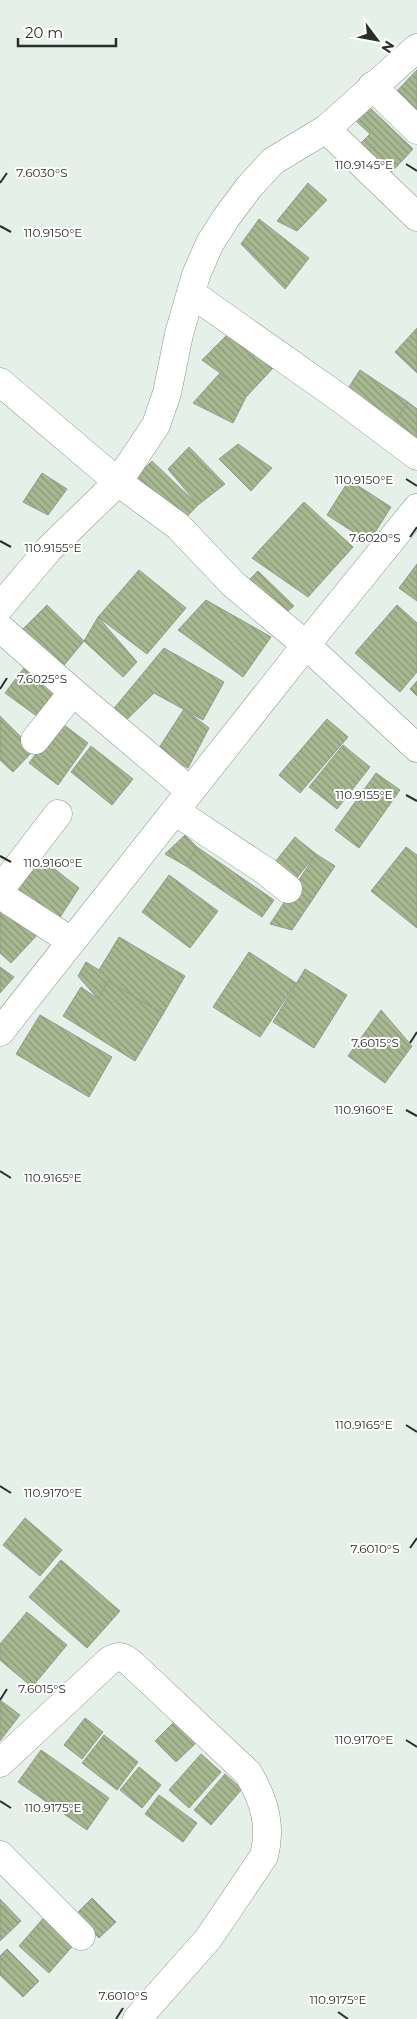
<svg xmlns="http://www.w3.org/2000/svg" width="417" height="2019" font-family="Montserrat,sans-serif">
<defs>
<pattern id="building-back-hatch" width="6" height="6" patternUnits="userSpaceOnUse" patternTransform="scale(1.25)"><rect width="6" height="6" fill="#a7b890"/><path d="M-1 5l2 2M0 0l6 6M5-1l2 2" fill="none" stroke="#889676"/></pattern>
</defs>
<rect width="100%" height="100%" fill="#e5f1e8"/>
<g fill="url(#building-back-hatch)" stroke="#959a8f">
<path d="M417,70v50l-25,-24z"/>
<path d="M367,105l46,44 -26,28 -31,-29 14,-14 -16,-15z"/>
<path d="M308,183l19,17 -30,31 -20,-10z"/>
<path d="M259,219l50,39 -24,31 -44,-45z"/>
<path d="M417,328v45l-22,-21z"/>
<path d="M228,334l47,32 -29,31 -26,-24 -18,-13z"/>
<path d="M360,370l48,32 -19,29 -48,-32z"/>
<path d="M220,373l26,24 -13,26 -40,-20z"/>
<path d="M408,402l9,7v40l-28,-18z"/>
<path d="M238,444l34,24 -21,23 -32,-32z"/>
<path d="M189,447l36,37 -27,21 -30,-36z"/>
<path d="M152,461l46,44 -20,21 -46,-45z"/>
<path d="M42,473l25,16 -19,26 -25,-13z"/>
<path d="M349,480l42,27 -22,35 -42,-27z"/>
<path d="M304,502l49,45 -45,50 -56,-39z"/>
<path d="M417,564v37l-18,-13z"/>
<path d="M139,570l47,38 -39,46 -49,-37z"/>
<path d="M258,571l36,35 -27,22 -30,-36z"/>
<path d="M206,600l65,37 -28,40 -65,-47z"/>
<path d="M47,605l37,36 -29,35 -42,-37z"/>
<path d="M397,605l20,18v49l-17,20 -45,-39z"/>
<path d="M98,617l39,45 -14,15 -39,-36z"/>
<path d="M164,648l60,34 -21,38 -49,-27 -37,36 -6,-17z"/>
<path d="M24,668l34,26 -20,23 -33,-24z"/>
<path d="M417,681v15l-7,-7z"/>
<path d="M184,709l25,19 -21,40 -31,-17z"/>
<path d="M0,716l34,34 -21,22 -13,-12z"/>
<path d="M327,719l21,18 -48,56 -21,-18z"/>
<path d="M60,722l28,21 -30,42 -29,-22z"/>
<path d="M343,745l27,22 -33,42 -28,-22z"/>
<path d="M91,746l42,33 -21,26 -41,-33z"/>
<path d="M376,773l24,17 -41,58 -24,-18z"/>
<path d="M185,835l12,12 -11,19 -21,-12z"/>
<path d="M295,837l21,17 -28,35 -21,-17z"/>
<path d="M197,847l77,53 -12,17 -76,-51z"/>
<path d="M406,847l11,8v73l-46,-37z"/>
<path d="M316,854l19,12 -43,64 -22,-6z"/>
<path d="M38,856l41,32 -24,37 -54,-36z"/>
<path d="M169,875l49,36 -28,37 -48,-36z"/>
<path d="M0,897l39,36 -28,30 -11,-10z"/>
<path d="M119,937l66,39 -22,38 -55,-33 -10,18 -20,-23 8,-14 13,8z"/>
<path d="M249,952l47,31 -36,54 -47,-30z"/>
<path d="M0,967l14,10 -14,16z"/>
<path d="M305,969l42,26 -33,53 -41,-26z"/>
<path d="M108,981l55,33 -28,47 -72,-45 18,-29 17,12z"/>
<path d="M381,1010l31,36 -27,37 -37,-27z"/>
<path d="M40,1015l72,42 -23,40 -73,-43z"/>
<path d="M25,1518l37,32 -22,26 -37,-31z"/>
<path d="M61,1560l59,51 -33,37 -58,-51z"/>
<path d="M27,1612l40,33 -35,42 -32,-27v-16z"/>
<path d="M0,1700l20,15 -20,26z"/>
<path d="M85,1718l18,14 -21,27 -18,-14z"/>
<path d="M175,1721l21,22 -20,19 -21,-21z"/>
<path d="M104,1735l34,27 -21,28 -35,-27z"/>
<path d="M41,1750l68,48 -22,32 -69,-48z"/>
<path d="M201,1754l20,18 -32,36 -20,-18z"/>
<path d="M139,1767l22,18 -19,23 -22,-18z"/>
<path d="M225,1774l17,15 -31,36 -17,-15z"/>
<path d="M159,1795l38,28 -14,19 -38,-28z"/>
<path d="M92,1898l24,24 -17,16 -23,-24z"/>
<path d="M0,1899l21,22 -21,20z"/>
<path d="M47,1914l30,27 -28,32 -30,-27z"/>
<path d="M7,1949l32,32 -16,16 -23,-22v-19z"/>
</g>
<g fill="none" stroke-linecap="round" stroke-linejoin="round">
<defs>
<g id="street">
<path d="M372,86l45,44"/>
<path d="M326,129l91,88"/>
<path d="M191,293l150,106 76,57"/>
<path d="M0,382l118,100 60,44 55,58 73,61 111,103"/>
<path d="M0,607l49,-58 69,-67 38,-57 11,-32 12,-59 17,-59 14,-32 16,-25 23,-31 24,-26 53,-32 91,-81"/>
<path d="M0,628l73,64 117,99"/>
<path d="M35,740l38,-48"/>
<path d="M175,811l92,61 21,17"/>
<path d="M58,814l-56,73 -1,7 10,8 60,39"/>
<path d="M0,1032l306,-387 111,-137"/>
<path d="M0,1763l109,-102c10,-7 15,-4 23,3l116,109c16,27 24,52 16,83l-56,83 -71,80"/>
<path d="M0,1855l81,81"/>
</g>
</defs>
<use href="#street" stroke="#8b968d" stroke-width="29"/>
<use href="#street" stroke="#fff" stroke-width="28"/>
</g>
<path fill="none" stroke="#2b2f2c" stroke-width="2" d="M406,164l11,7M0,183l7,-10M0,226l11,6M406,479l11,7M410,537l7,-10M0,541l11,6M0,689l7,-11M406,795l11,6M0,856l11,6M410,1043l7,-11M406,1110l11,6M0,1171l11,7M406,1425l11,7M0,1486l11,7M410,1548l7,-10M0,1700l7,-11M406,1740l11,7M0,1801l11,7M338,2012l10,7M116,2019l7,-11"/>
<g font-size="12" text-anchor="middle" fill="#2b2f2c" stroke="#fff" stroke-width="4" stroke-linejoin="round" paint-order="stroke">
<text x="364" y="169">110.9145°E</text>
<text x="42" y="177">7.6030°S</text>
<text x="53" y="237">110.9150°E</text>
<text x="364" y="484">110.9150°E</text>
<text x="375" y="542">7.6020°S</text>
<text x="53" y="552">110.9155°E</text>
<text x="42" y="683">7.6025°S</text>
<text x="364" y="799">110.9155°E</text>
<text x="53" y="867">110.9160°E</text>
<text x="375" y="1047">7.6015°S</text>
<text x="364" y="1114">110.9160°E</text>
<text x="53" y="1182">110.9165°E</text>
<text x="364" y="1429">110.9165°E</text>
<text x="53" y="1497">110.9170°E</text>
<text x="375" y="1553">7.6010°S</text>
<text x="42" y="1693">7.6015°S</text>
<text x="364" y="1744">110.9170°E</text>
<text x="53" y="1812">110.9175°E</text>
<text x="123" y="2000">7.6010°S</text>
<text x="338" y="2004">110.9175°E</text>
</g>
<g transform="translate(377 40) rotate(122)" stroke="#ffffff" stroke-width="4" paint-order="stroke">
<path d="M0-4L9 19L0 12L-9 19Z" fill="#2b2f2c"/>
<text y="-8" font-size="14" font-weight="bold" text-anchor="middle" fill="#2b2f2c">N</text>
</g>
<path d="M18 38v8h98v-8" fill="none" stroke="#2b2f2c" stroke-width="2.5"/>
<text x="25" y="38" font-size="15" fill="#2b2f2c" stroke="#ffffff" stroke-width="4" paint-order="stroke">20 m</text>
</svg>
